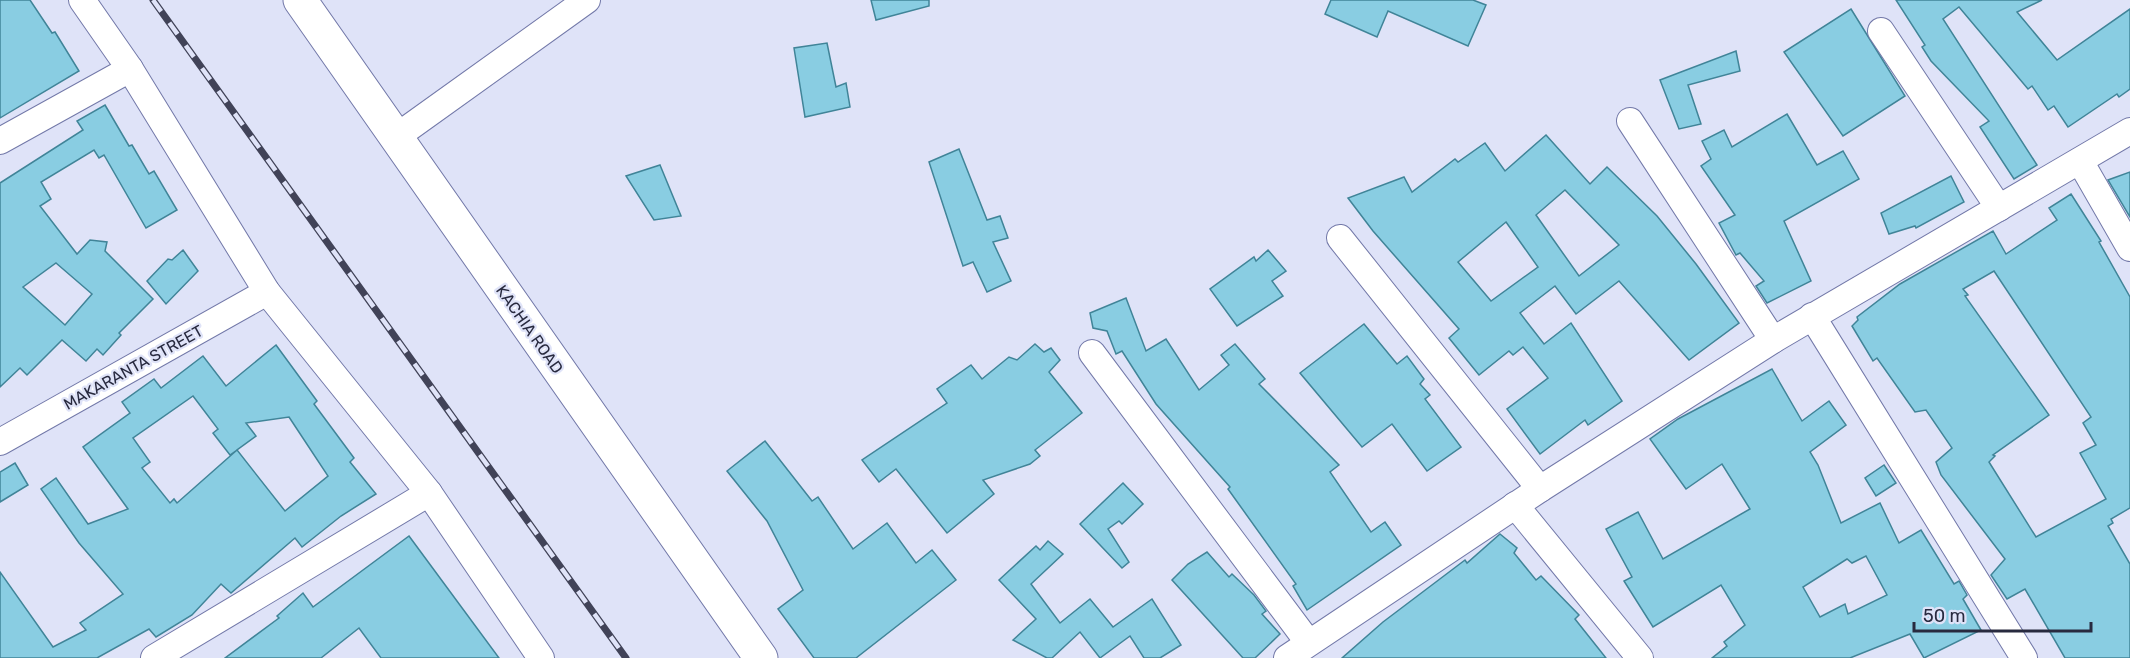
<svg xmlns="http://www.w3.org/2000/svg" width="2130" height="658" font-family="Rubik,sans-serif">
<rect width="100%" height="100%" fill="#dfe3f8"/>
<g fill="#89cde2" stroke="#408498" stroke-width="1.5" fill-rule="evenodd">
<path d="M0,0h30l22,33 3,-1 24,39 -79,47z"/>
<path d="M871,0h58v6l-53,14z"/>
<path d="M1331,0h142l13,5 -18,41 -80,-35 -11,26 -52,-23z"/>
<path d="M1896,0h146l-25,12 40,48 73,-51v80l-11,8 -2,-3 -49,33 -14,-21 -6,4 -16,-24 -4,3 -69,-82 -16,12 94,146 -23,14 -34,-52 9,-6 -58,-60 -9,-14 3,-2z"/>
<path d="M1851,9l54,87 -62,40 -59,-84z"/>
<path d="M827,43l9,44 10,-4 4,24 -45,10 -11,-69z"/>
<path d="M1736,51l4,20 -52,14 13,39 -22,5 -19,-49z"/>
<path d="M105,105l24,41 3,-1 17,29 5,-3 23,39 -31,18 -42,-73 -5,3 -5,-8 -53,32 10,17 -11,7 37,48 13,-14 17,2 -2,9 48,48 -34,34 2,2 -18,20 -6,-6 -11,12 -24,-21 -35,35 -7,-7 -20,19v-204l83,-53 -6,-9zM56,263l36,31 -27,31 -42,-38z"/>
<path d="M1787,114l30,51 26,-14 16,28 -75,42 27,60 -44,22 -11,-17 8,-5 -24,-28 -4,2 -17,-32 16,-8 -34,-49 10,-7 -9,-18 22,-11 8,17z"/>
<path d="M1546,135l44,49 17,-17 50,49 39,48 43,59 -50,37 -70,-79 -43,33 -21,-28 -35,27 24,31 27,-21 51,78 -34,24 -3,-5 -45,34 -33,-45 41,-31 -25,-31 -10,8 -4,-4 -30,24 -30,-37 10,-9 -86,-98 -25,-33 56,-21 8,15 43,-33 3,3 27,-19 20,28zM1565,190l54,55 -40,31 -43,-61zM1506,222l32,45 -47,34 -33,-39z"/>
<path d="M959,149l28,71 13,-4 8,22 -15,4 18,39 -24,11 -14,-30 -10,4 -34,-104z"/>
<path d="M660,165l21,51 -27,4 -28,-44z"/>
<path d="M2130,172v45l-22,-37z"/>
<path d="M1951,176l13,26 -48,26 -1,-2 -26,8 -8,-21z"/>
<path d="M2071,194l30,47 -2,1 31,55v211l-19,11 2,4 -5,3 22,38v94h-65l-40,-69 -18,10 -16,-24 14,-16 -64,-84 -5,-13 16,-14 -26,-38 -11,2 -38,-54 -4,3 -21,-35 6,-6 -1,-3 43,-33 93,-53 13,23 51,-34 -8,-12zM1994,271l97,146 -8,6 13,22 -16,8 26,46 -70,38 -47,-75 6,-6 -2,-1 56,-40 -84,-119 3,-1 -5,-6z"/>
<path d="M183,250l15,21 -32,33 -19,-23 21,-22 4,1z"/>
<path d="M1268,250l18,21 -14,10 11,15 -46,30 -27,-37 44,-32 2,4z"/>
<path d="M1126,298l20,53 20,-12 33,51 30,-25 -8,-10 14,-11 30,35 -6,5 80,81 -9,7 41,60 14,-10 16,23 -94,65 -14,-24 3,-2 -68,-95 2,-2 -74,-83 -34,-53 -6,3 -9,-23 -14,-3 -3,-15z"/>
<path d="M1364,324l33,40 10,-8 17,23 -4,5 10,11 -5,4 36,48 -34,24 -35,-47 -30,23 -62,-74z"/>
<path d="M1035,344l9,8 7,-4 9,12 -11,12 33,41 -47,37 5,6 -10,8 -47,16 11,14 -47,39 -51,-64 -17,13 -17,-22 85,-57 -10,-14 34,-24 11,14 27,-22 8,3z"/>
<path d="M276,345l41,56 -3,3 40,54 -4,4 26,32 -35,22 -39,31 -7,-9 -64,55 -10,-9 -29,31 -36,22 -7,-8 -52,29h-97v-86l53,75 33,-17 -6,-7 43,-29 -44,-51 -38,-54 15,-11 32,46 40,-15 -45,-62 47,-34 -8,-11 32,-23 7,9 42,-32 23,30zM193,396l25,33 -5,4 17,22 7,-5 -60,53 -3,-4 -4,4 -28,-35 8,-6 -17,-24zM289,417l39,59 -43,35 -48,-61 19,-14 -10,-13z"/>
<path d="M1772,369l30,52 27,-20 17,24 -36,27 8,13 23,58 39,-20 19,40 22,-13 33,54 5,-3 8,14 -4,4 18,31 -57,28 -14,-24 -60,24h-138l15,-12 -3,-4 21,-17 -24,-40 -68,42 -29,-46 8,-4 -26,-48 32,-17 25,47 87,-50 -28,-45 -36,25 -36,-50 28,-20zM1866,556l21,39 -39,19 -3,-10 -25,13 -17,-30 44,-28 5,4z"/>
<path d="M765,441l47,60 6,-4 35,52 34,-26 29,40 16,-13 24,30 -100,78h-42l-36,-49 25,-19 -36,-69 -40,-50z"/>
<path d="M15,463l13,22 -28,17v-30z"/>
<path d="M1884,465l12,18 -20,13 -11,-18z"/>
<path d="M1123,483l20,21 -21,20 -3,-3 -11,8 21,33 -7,6 -42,-44z"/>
<path d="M1500,534l17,14 -3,5 22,27 5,-4 38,39 -4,4 31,39h-264l41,-36 82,-62 2,3z"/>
<path d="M409,536l90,122h-118l-22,-30 -38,30h-96l54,-40 -2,-2 26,-23 10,14z"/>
<path d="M1048,541l15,13 -32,30 29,39 30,-24 23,28 39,-28 29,46 -21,13h-16l-14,-22 -30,22 -20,-26 -28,26h-5l-34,-18 23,-21 -37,-39 37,-34 4,4z"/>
<path d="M1207,552l22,25 3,-3 22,21 12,16 -4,3 18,20 -25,24h-12l-71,-78 16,-16z"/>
</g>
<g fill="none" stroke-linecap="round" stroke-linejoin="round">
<defs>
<g id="street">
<path d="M82,0l48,69 137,223 162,201 112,165"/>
<path d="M1881,31l118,177"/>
<path d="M1630,121l143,219"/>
<path d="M396,137l191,-137"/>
<path d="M0,141l130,-72"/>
<path d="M2080,161l50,87"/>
<path d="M1340,238l200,251"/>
<path d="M1812,316l212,342"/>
<path d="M1092,353l216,289"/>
<path d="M0,442l267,-150"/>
<path d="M1515,505l125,153"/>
<path d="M154,658l275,-165"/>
<path d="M1287,658l253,-169 233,-149 357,-209"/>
</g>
<path id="primary" d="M300,0l461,658"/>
</defs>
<use href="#street" stroke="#7379a9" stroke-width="28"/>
<use href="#primary" stroke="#7379a9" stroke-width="35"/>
<use href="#street" stroke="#fff" stroke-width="26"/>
<use href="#primary" stroke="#fff" stroke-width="33"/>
<defs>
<path id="rail" d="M153,0l473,658"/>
</defs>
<use href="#rail" stroke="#414358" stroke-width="7"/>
<use href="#rail" stroke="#dfe3f8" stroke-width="4.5" stroke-dasharray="14" stroke-linecap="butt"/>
</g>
<g text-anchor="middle" stroke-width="4.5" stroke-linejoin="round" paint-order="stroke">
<g font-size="16" fill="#282a3f" stroke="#dfe3f8">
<text transform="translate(530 329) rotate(55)" y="6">KACHIA ROAD</text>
<text transform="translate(133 367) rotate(-29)" y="6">MAKARANTA STREET</text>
</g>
</g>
<path d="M1914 622v9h177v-9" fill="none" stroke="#282a3f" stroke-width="3"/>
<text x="1923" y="622" font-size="18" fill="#282a3f" stroke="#dfe3f8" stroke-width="4.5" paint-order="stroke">50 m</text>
</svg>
